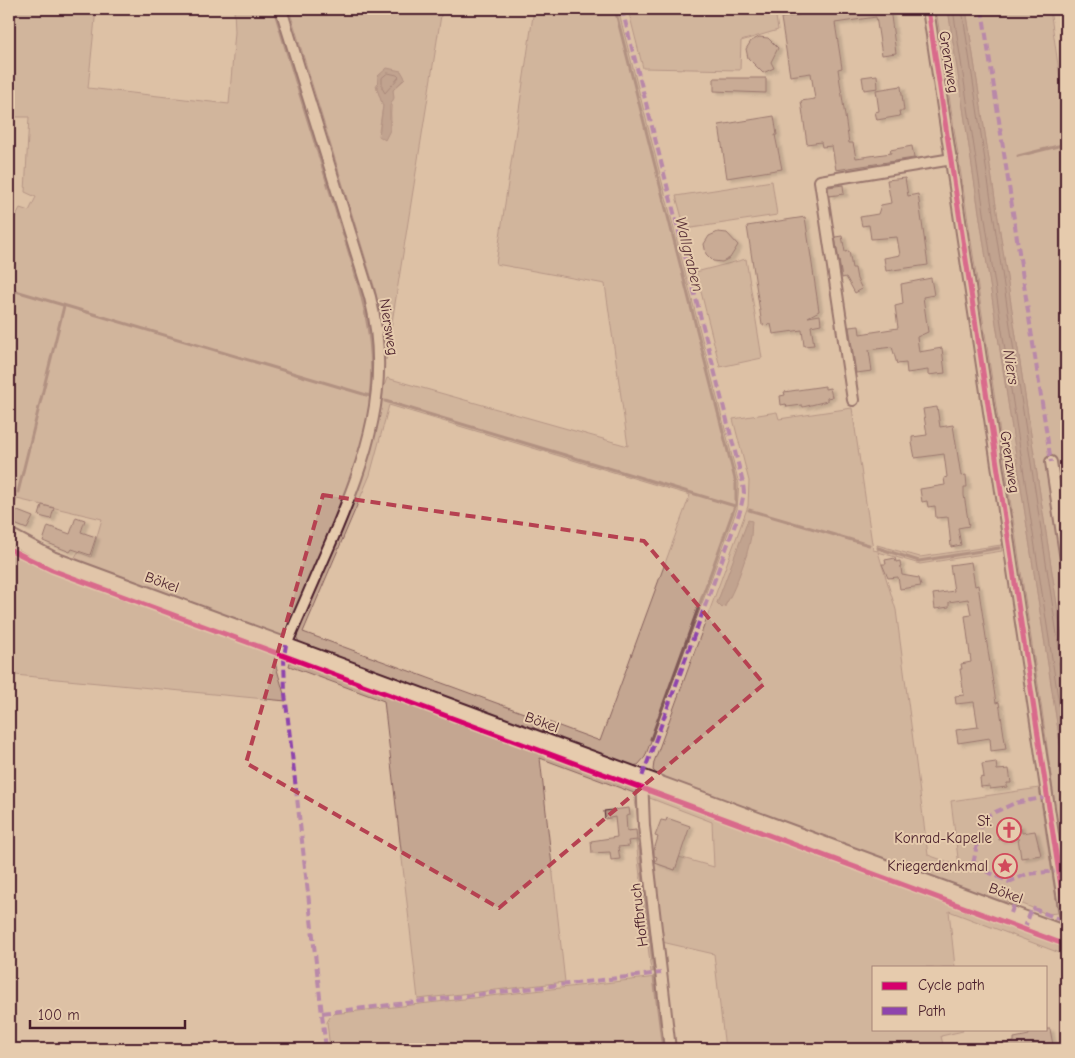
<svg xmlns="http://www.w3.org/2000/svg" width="1075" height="1058" font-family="'Comic Neue',sans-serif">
<defs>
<filter id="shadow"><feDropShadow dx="4" dy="2.5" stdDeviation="1" flood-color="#0004"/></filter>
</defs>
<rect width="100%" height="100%" fill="#ddc1a5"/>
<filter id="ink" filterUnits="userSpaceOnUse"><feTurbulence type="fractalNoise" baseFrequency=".02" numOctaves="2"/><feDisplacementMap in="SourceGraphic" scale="10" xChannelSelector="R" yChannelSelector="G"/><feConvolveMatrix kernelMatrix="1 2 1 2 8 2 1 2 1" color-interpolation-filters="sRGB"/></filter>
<g filter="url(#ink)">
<g fill="#c4a691" stroke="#87625e" fill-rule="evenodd">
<path d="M9,9h87l-8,79 141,16 6,-72 -1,-23h43l87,283 10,52v57l-21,81 -67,152 -7,2 -205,-77 4,-7 13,5 11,-38 -85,-20 -8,27v-297l11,-21 9,3 7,-14 -11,-5 4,-75h-20z"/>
<path d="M289,9h153l-56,351v-18l-11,-53zM403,81l-10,9c-1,11 -3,20 -2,31l-12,10 4,-25 -7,-21z"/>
<path d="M534,9h84l121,475 -2,25 -92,248 -7,8 -7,1 -331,-122 -4,-8v-7l91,-251 241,68 -23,-162 -109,-20zM389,405l301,90 -90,246 -297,-109 67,-157z"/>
<path d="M628,9h205l-57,8 2,13 -37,11 -1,29 -97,-2z"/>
<path d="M936,9h12l118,773v105l-23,-170z"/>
<path d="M966,9h84l16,112v333l-5,2 5,34v174z"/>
<path d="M772,181l5,34 -92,14 -9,-33z"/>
<path d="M746,259l16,99 -42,9 -24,-95z"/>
<path d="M852,408l21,142 5,1 -1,-6 43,12 81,-12 1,6 -82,13 -42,-12 18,58 32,245 31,11 -8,-65 88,-13 19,125 -11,1 -34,-14 -3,2 -24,-4 -328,-122 -5,-6 1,-8 94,-256 1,-25 -16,-62 44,-7 2,7zM744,535l3,19 -22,53 -8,-4z"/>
<path d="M9,542l268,106 -3,11 12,42 -271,-26 -6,19z"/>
<path d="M292,655l344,126 21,190 -6,1 -15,-131 5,-1 -7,-47 -94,-35 25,224 -147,17 -34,-298 -95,-35z"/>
<path d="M653,787l338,125 2,8 70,28 2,7 -116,-44 6,56h-81v62h88l1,2 -22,5 3,13h-219l-11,-95 -52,-12 -9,-80 22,8 4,-13 35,10 -2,-45 -65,-25z"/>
<path d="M657,977l8,72h-335l-3,-27 5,-8z"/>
</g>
<g fill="#a07e73" stroke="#7e5856">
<path d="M948,9h18l100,655v118z"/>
<path d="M387,68l14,3 4,7 -12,12 1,8 -4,8v24l-5,10 -6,-4 4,-30 -6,-17 1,-13z"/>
<path d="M748,520l4,1c-1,7 0,13 -2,20 -2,12 -19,62 -28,67l-5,-5z"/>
</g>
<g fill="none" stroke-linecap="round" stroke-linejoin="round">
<g stroke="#6c4548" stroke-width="1">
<path d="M953,9l113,741"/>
<path d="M962,9l97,639 3,5 4,1"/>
<path d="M388,73l9,2 2,2 -14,16 -3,-5v-10z"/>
<path d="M1066,660h-5l-2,2 7,49"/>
</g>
<g stroke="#7e5856" stroke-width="3">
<path d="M615,9l121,474v22"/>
<path d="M1018,156l48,-12"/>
<path d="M9,289l361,107c9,-67 -19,-135 -38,-199 -20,-63 -39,-125 -58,-188"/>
<path d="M385,401l350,105 -84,233"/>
<path d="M18,492l46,-186"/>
<path d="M749,510l120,35"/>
<path d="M878,548l41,13 80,-13"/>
<path d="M639,841l15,130"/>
<path d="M654,977l9,72"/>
</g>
</g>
<g fill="#b19181" stroke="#4a1f2b" filter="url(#shadow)">
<path d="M832,9h44l1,2 13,-2 6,44 -14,2 -6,-38 -41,6 7,45 -4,1 11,74h4l3,15 35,-5 -1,-3 22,-4 2,12 -78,12 -4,-24 -10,1 -1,-5 -14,2 -6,-43 14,-2 -4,-26 -21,3 -9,-58z"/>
<path d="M759,37l9,1 10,10 -7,14 3,6 -11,5 -15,-15 -2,-9 5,-8z"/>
<path d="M877,75l1,13 -14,2 -2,-13z"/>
<path d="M714,78h52v15l-52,-2z"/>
<path d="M901,86l3,25h-5l1,5 -23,4 -2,-8 4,-1 -3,-21z"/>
<path d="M774,116l3,19h-2l7,34 -55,9 -8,-53z"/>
<path d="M905,178l3,18 10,-2 10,71 -42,6 -2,-13 16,-3 -3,-18 -26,2 -2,-14 -7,1 -2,-9 18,-3 3,-9 10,-2 -4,-23z"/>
<path d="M843,185l1,9 -15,2 -1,-9z"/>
<path d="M805,217l14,94 -11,6 12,-2 1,9 -10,2 3,19 -10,1 -2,-16 -29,4 -2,-10 -9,1 -15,-99z"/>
<path d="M718,232l9,1 11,12 -8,13 -8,4 -9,-1 -7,-7 -2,-10 5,-8z"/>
<path d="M842,236l3,16 4,-1 3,17h3l2,11 5,10 -7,4 -9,-16 -4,1 -7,-41z"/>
<path d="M931,278l3,17 -11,2 5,35 -11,5 2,15 23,-4 3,25 -17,2v-5l-21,3 -1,-10 -9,1 -5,-17 -23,3 3,21 -16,2 -7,-46 10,-1 1,8 38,-6 -3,-22 8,-2 -2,-20z"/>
<path d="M825,386v3l5,-1 2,9 -5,1v3l-24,6 -1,-2 -15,2 -1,-3 -5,1 -1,-9 5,-1 -1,-3z"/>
<path d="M937,407l3,20 13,-2 8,51 5,-1 1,12h-3v8l5,31 -11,2 3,17 -10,2 -3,-30 -12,1 -1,-12 -7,1 -1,-6 -5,1 -2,-13 25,-4 -1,-7 3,-1 -3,-23 -29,4 -3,-15v-6l15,-2 -4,-26z"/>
<path d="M42,505l12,3 -3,11 -12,-3z"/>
<path d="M15,510l18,7 -6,12 -15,-6z"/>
<path d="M76,517l9,3 -4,12 15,5 -6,18 -18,-6 -2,3 -27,-11 5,-15 22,8z"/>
<path d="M895,558l1,4 4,-1 2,14 17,3 2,8 -21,3 -2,-12 -10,1 -6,-14h4l-1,-4z"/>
<path d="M971,562l4,24 3,-1 18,118 3,-1 7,47 -15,2 -1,-13 -32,5 -2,-13 22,-3 -4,-25 -18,2 -1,-8 9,-1 -4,-26h2l-1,-5 10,-2 -6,-46 6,-1 -3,-16 -19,3v5l-14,2 -2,-15 21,-3 -4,-26z"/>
<path d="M996,762l1,8 12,-1 2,14h-4v4l-17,2v-3l-9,1 -1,-9 4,-1 -2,-13z"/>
<path d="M629,808l1,7 -4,1 1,15 9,-1 1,10 -9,1 1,5 -11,1 2,12 -9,1 -1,-8 -18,1 -1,-12 26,-4 -2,-20 -10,2 -1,-8z"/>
<path d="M667,818l23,8 -15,44 -20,-7 2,-6 -3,-1v-6l4,-13 -3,-1 6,-16 5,1z"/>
<path d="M1020,824l2,9 13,-2 6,24 -20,3 -3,-20 -19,2 -2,-12z"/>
<path d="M1028,1029h22l3,16 -20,4h-37v-3l18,-4v-4l15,-3z"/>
</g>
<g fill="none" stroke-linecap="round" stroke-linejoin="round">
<defs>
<g id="minor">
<path d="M281,9l89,288c22,89 -3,159 -37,240 -16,36 -31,72 -47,108"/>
<path d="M928,9l138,911"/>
<path d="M853,400l-33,-219 132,-22"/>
<path d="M1051,462l15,98"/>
<path d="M642,777l2,49 26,223"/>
</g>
<path id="secondary" d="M9,536l43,23 1014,375"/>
</defs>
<use href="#minor" stroke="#4a1f2b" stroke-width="14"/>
<use href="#secondary" stroke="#4a1f2b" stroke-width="18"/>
<use href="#minor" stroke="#e6cbad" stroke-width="10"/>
<use href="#secondary" stroke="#e6cbad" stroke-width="14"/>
<g stroke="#8e44ad" stroke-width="4" stroke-dasharray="8 4" stroke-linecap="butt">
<path d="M622,9l121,474 1,10 -4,18 -98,266"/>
<path d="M982,9l69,453"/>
<path d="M1061,527l5,-2"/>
<path d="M286,645l-2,11 1,38 41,355"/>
<path d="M1048,797l-33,6 -33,15 -9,47 36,17 18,-8 32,-3"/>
<path d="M1011,913l4,-11"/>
<path d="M1024,930l8,-22 34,14"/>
<path d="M322,1013l339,-40"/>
</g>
<defs>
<g id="cycleway">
<path d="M928,9l138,911"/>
<path d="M9,549l43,21 1014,375"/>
</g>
</defs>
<use href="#cycleway" stroke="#e6cbad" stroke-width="8"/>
<use href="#cycleway" stroke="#d6006c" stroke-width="5"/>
</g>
</g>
<path d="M0 0H1075V1058H0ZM323,495l321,46 120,143 -265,224 -253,-145z" fill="#ddc1a5" fill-opacity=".55" fill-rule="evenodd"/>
<path fill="none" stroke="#b64151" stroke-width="4" stroke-dasharray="10 6" stroke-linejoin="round" d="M323,495l321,46 120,143 -265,224 -253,-145z"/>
<defs>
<symbol id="church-ring" viewBox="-11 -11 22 22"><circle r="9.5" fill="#e6cbad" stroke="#d1495b" stroke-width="1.5"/><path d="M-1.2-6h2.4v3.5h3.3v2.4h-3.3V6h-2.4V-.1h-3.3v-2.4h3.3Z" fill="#d1495b"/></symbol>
<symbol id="sight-ring" viewBox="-11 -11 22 22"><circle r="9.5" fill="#e6cbad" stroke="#d1495b" stroke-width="1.5"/><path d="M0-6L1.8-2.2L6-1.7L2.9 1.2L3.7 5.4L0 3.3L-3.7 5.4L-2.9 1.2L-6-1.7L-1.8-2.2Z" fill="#d1495b"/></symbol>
</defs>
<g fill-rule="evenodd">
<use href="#church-ring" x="995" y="816" width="28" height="28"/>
<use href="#sight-ring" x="991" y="852" width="28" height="28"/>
</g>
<g text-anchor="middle" stroke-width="4" stroke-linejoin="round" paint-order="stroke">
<g font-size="15" fill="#4a1f2b" stroke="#e6cbad">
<text transform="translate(949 62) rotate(81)" y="5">Grenzweg</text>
<text transform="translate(389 327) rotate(81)" y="5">Niersweg</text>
<text transform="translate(1010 462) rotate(81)" y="5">Grenzweg</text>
<text transform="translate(162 582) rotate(20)" y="5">Bökel</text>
<text transform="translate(542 722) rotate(20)" y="5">Bökel</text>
<text transform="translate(1006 893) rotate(20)" y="5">Bökel</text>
<text transform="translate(639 915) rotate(-97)" y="5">Hoffbruch</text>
</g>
<g font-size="15" fill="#4a1f2b" stroke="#e6cbad" text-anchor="end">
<text x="992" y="826">St.<tspan x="992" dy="17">Konrad-Kapelle</tspan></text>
<text x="988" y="871">Kriegerdenkmal</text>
</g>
<g font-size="16" font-style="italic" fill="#5b3239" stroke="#e6cbad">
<text transform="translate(690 254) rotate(76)" y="6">Wallgraben</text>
<text transform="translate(1012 367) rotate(81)" y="6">Niers</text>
</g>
</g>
<rect width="1075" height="1058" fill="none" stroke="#e6cbad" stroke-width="30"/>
<rect x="15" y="15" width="1045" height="1028" fill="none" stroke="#4a1f2b" stroke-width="2" filter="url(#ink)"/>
<rect x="872" y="966" width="175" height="65" fill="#e6cbad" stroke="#a88679"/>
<rect x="882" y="982" width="25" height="8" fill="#d6006c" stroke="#a88679"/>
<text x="918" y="990" font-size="15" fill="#4a1f2b">Cycle path</text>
<rect x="882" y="1007" width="25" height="8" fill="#8e44ad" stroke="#a88679"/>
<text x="918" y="1016" font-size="15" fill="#4a1f2b">Path</text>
<path d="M30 1020v8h155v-8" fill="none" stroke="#4a1f2b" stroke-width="2.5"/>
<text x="38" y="1020" font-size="15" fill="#4a1f2b" stroke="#e6cbad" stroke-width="4" paint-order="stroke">100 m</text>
</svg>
